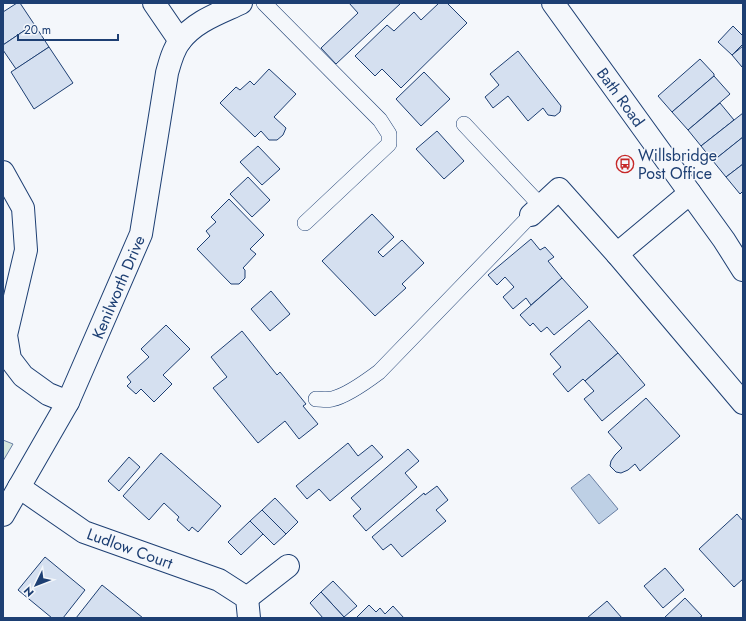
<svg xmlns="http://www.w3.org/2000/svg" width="746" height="621" font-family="Jost,sans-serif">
<rect width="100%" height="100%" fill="#f4f7fb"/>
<path fill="#d7e8df" stroke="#687fa3" d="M3,440l10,4 -10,17z"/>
<path fill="#bed0e5" stroke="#687fa3" d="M589,474l29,35 -19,15 -28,-36z"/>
<g fill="#d5e0f0" stroke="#1d3f73">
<path d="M17,3h3l14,21 -31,21v-33z"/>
<path d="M349,3h52l-65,61 -15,-16 37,-35z"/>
<path d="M439,3h8l20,20 -66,65 -19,-19 -7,7 -20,-20 32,-31 7,6 20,-19 7,8z"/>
<path d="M34,24l15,23 -33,22 -13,-19v-5z"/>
<path d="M733,26l10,10v8l-11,11 -14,-13z"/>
<path d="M743,46v19l-1,2 -10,-12z"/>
<path d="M49,47l24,36 -39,26 -23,-37z"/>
<path d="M518,51l43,55 -1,6 -5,4 -7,-1 -5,-7 -15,13 -20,-25 -15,12 -8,-11 14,-12 -9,-11z"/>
<path d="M700,59l14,15v2l-42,36 -14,-16z"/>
<path d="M269,69l27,25 -22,23 12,11 -3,7 -6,5h-8l-8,-9 -6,6 -35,-34 16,-16 4,3 10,-9 4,4z"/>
<path d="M424,72l26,27 -29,27 -25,-27z"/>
<path d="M714,76l16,18 -42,36 -16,-18z"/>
<path d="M720,103l14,17 -33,26 -13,-16z"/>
<path d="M743,113v24l-30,24 -12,-15z"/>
<path d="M437,131l27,30 -20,18 -28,-30z"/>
<path d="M743,137v27l-17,13 -13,-16z"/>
<path d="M258,146l22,23 -18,16 -22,-23z"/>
<path d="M743,164v27l-3,3 -14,-17z"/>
<path d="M248,177l22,23 -18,17 -22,-23z"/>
<path d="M229,199l35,36 -14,14 6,5 -13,14 2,2v8l-6,6h-8l-34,-35 13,-13 -4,-5 10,-9 -5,-5z"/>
<path d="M372,214l22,23 -16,15 5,5 19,-17 22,23 -22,21 4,4 -31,28 -53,-55z"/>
<path d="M531,239l9,11 5,-3 9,10 -6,4 14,17 -31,27 -5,-7 -13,11 -10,-12 11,-10 -9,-10 -8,8 -9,-10z"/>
<path d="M562,278l26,29 -34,28 -7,-8 -6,5 -8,-9 -3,3 -10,-11z"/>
<path d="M271,291l19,23 -20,17 -19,-22z"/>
<path d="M589,320l29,33 -33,28 -2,-2 -15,13 -15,-18 8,-7 -11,-13z"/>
<path d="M166,325l24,24 -27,26 9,9 -18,18 -13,-13 -5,5 -9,-8 4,-4 -4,-5 22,-20 -8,-8z"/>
<path d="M242,331l35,44 3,-3 26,32 -3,2 15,18 -19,15 -14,-18 -27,22 -45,-55 14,-11 -16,-20z"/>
<path d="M618,353l27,32 -43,36 -18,-22 10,-8 -9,-10z"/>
<path d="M646,398l34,38 -40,35 -5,-7 -7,6 -7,3 -5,-1 -6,-6 1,-5 4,-6 7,-7 -14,-16z"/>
<path d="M348,443l10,13 14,-11 11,12 -53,44 -11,-12 -12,10 -11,-13z"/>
<path d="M408,449l11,12 -14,12 12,14 -51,44 -13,-15 8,-7 -10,-11z"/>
<path d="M161,453l60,53 -23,26 -6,-5 -3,4 -12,-11 2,-3 -15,-14 -15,17 -26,-24z"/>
<path d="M129,457l11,10 -21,24 -11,-10z"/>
<path d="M437,486l11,14 -12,10 10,11 -44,36 -11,-13 -8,6 -11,-13 52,-44 1,2z"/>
<path d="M275,498l23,24 -12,12 -24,-24z"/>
<path d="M262,510l24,24 -12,11 -24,-24z"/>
<path d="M737,514l6,7v58l-9,8 -35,-38z"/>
<path d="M250,521l13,13 -22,21 -13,-13z"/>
<path d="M45,557l40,33 -22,28h-11l-34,-28z"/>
<path d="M665,568l19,22 -21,18 -19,-22z"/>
<path d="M333,581l24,25 -13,11 -23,-25z"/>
<path d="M102,585l41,33h-67z"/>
<path d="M321,592l23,25 -1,1h-20l-13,-15z"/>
<path d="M685,598l17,18 -3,2h-35z"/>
<path d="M607,601l15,17h-35z"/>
<path d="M369,605l7,7 4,-4 5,6 8,-8 11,12h-48z"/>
</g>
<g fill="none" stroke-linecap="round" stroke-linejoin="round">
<defs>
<g id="service">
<path d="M264,3l116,117 9,14v10l-84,79"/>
<path d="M464,124l77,82"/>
<path d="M316,399c5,0 10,1 16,0 14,-3 35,-18 47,-27l152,-157"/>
</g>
<g id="minor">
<path d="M154,3l26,38"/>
<path d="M3,172l20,36 3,42 -20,85 4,24 13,17 25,18 20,8"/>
<path d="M531,215l28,-26 58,65 126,149"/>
<path d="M617,254l73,-61"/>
<path d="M19,487l65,45 135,48 28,18 2,20"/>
<path d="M3,515l65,-113 73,-168 26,-161c3,-11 6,-23 13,-32 15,-20 40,-28 61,-38"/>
<path d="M247,598l41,-32"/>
</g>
<path id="primary" d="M553,3l171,237 19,30"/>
</defs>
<use href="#service" stroke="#1d3f73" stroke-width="16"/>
<use href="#minor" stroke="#1d3f73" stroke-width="24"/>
<use href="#primary" stroke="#1d3f73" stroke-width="24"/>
<use href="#service" stroke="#f4f7fb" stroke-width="15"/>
<use href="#minor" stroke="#f4f7fb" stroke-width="22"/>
<use href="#primary" stroke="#f4f7fb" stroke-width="22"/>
</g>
<defs>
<symbol id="bus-ring" viewBox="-11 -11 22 22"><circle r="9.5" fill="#f4f7fb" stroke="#c62828" stroke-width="1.5"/><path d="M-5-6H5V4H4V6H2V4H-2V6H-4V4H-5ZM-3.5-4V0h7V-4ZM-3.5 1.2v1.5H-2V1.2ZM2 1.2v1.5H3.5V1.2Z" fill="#c62828"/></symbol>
</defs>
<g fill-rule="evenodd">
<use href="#bus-ring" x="615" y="154" width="20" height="20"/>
</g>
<g text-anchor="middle" stroke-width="3" stroke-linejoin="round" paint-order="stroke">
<g font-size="16" fill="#1d3f73" stroke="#f4f7fb">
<text transform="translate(621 97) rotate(54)" y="6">Bath Road</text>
<text transform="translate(118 287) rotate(-67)" y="6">Kenilworth Drive</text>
<text transform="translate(130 548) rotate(20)" y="6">Ludlow Court</text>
</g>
<g font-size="16" fill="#1d3f73" stroke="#f4f7fb" text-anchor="start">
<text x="638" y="161">Willsbridge<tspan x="638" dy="18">Post Office</tspan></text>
</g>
</g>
<rect width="746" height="621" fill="none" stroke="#1d3f73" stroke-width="8"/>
<g transform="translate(36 585) rotate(227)" stroke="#f4f7fb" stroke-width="3" paint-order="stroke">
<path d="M0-3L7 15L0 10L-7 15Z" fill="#1d3f73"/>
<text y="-6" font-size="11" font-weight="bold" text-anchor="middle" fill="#1d3f73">N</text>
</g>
<path d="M18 34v6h100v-6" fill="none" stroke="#1d3f73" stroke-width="2"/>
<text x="24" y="34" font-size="12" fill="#1d3f73" stroke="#f4f7fb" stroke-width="3" paint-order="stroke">20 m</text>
</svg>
